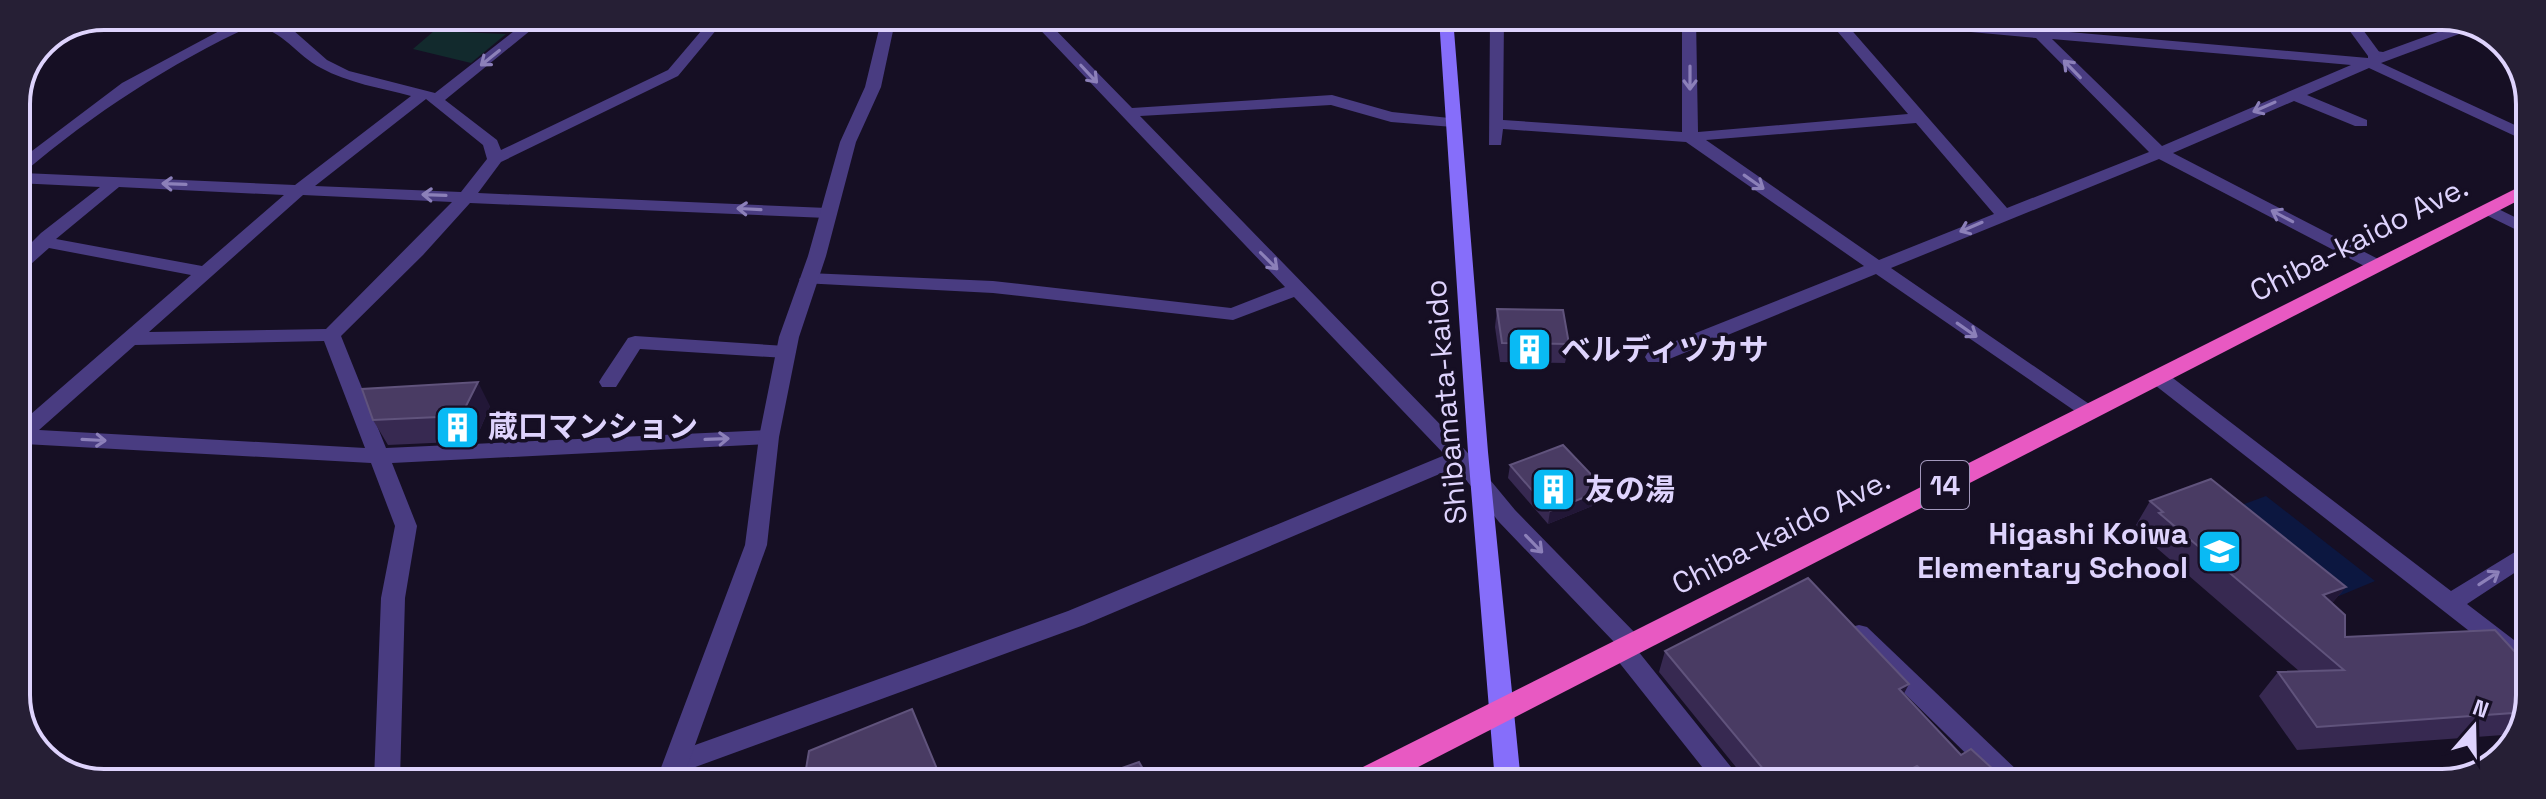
<svg xmlns="http://www.w3.org/2000/svg" width="2546" height="799" font-family="'Space Grotesk','Noto Sans JP',sans-serif">
<rect width="100%" height="100%" fill="#160f24"/>
<path fill="#122a2d" d="M434,31l72,3 -35,29 -58,-14z"/>
<path fill="#0c1740" d="M2266,496l109,85 -36,15 -108,-87z"/>
<g fill="none" stroke-linecap="round" stroke-linejoin="round">
<g fill="#493c81" fill-rule="evenodd">
<path d="M221,16l47,3 25,11 34,30 22,11 86,22 97,-76h15l-102,83 52,40 4,10 167,-80 45,-53h14l-49,59 -177,86 -23,31 349,15 9,5 -9,5 -357,-15 -47,52 -82,81 45,112 383,-18 10,7 -10,7 -377,19 25,63 -12,72 -5,182h-26l7,-182 14,-72 -24,-63 -347,-19 -8,2v-19l175,-152 -142,-27 -27,24 -6,2v-16l25,-25 59,-46 -84,-4v-20l106,-80 114,-61zM253,25c30,5 43,30 68,43 27,15 60,20 90,28l-116,89 -272,-12c71,-60 146,-109 230,-148zM426,99l57,46 4,14 -26,33 -146,-6zM119,187l165,8 -82,71 -146,-27zM303,195l149,7 -126,127 -177,3zM324,341l41,107 -326,-18 96,-85z"/>
<path d="M1028,17h15l89,91 200,-13 60,17 67,7v6l-6,2 -62,-5 -60,-17 -191,11 327,336 48,58 124,127 4,7 -5,7 105,131h-29l-100,-126 -4,-7 4,-7 -115,-120 -43,-55 -372,158 -405,148 -9,-3 -4,-8 4,-8 398,-143 377,-156 -151,-158 -61,23 -240,-27 -191,-10 -3,-4 9,-6 185,8 238,27 54,-21z"/>
<path d="M1490,18h14l-1,102 179,12v-114h14l2,114 210,-18 -82,-96h15l166,190 142,-56 -113,-114 -175,-16 -7,-4h61l116,10 -5,-9h14l6,11 322,28v-8l15,2 85,-31 10,6 -97,36 149,69v11l-161,-75 -62,27 60,25v6h-12l-61,-25 -121,52 209,108 3,4 -3,4h-12l-211,-110 -268,109 204,140 3,5 -3,5 -7,2 -212,-146 -214,88h-14l-3,-5 3,-5 216,-86 -178,-124 -183,-13 -2,16h-12zM2052,39l299,26 -189,81zM1916,123l78,91 -115,46 -173,-120z"/>
<path d="M2488,204l41,20v12l-47,-23 -3,-4z"/>
<path d="M635,336l151,10 10,6 -10,6 -146,-9 -24,38h-14l-3,-5 3,-5 26,-39z"/>
<path d="M2158,370l7,2 286,219 77,-47v20l-61,40 60,46v23l-8,-3 -368,-288 -3,-5z"/>
<path d="M1859,625l8,2 154,147 4,8h-30l-144,-141 -4,-7 4,-7z"/>
<path d="M2455,768l11,7 -23,8h-79l4,-8 9,-3z"/>
</g>
<g fill="#493c81" fill-rule="evenodd">
<path d="M882,17h14l-15,70 -25,55 -30,114 -27,81 -20,100 -12,108 -85,236h-26l89,-236 14,-108 20,-100 29,-81 32,-114 25,-55z"/>
<path d="M2341,19h14l25,34 -2,3h-10z"/>
</g>
<path fill="#866efa" fill-rule="evenodd" d="M1439,18h14l35,434 33,330h-26l-27,-330z"/>
<path fill="#e859c2" fill-rule="evenodd" d="M2529,182v13l-1140,587h-42l4,-9z"/>
</g>
<g fill="#372951">
<path d="M434,16l88,1 -15,14 -69,-5z"/>
<path d="M1497,309l72,35 -4,19 -65,-1 -5,-35z"/>
<path d="M490,406l-15,35 -87,4 -15,-25z"/>
<path d="M1510,465l95,24 -3,13 -54,22 -40,-46z"/>
<path d="M2150,501l196,86 -14,16 13,34 182,28v53l-10,16 -220,16 -38,-54 19,-24 21,-1 -155,-134 2,-3 -10,-9z"/>
<path d="M1665,651l239,43 57,61 46,27h-259l-89,-110z"/>
</g>
<g fill="#221737">
<path d="M502,17h20l-15,14z"/>
<path d="M478,382l12,24 -15,35 -14,-25z"/>
<path d="M1605,489l-3,13 -54,22 2,-13z"/>
<path d="M2346,587l-20,23 -3,-15z"/>
<path d="M1909,684l-11,21 1,-16z"/>
<path d="M1917,766l-10,16h-20z"/>
</g>
<g fill="#493b63" stroke="#60537c" stroke-width="2">
<path d="M1497,309l66,1 6,34 -67,-1z"/>
<path d="M478,382l-17,34 -88,4 -11,-31z"/>
<path d="M1563,445l42,44 -55,22 -40,-46z"/>
<path d="M2211,479l135,108 -23,8 22,20v22l150,-7 32,35v47l-210,15 -39,-55 66,-2 -185,-157 4,-1 -13,-11z"/>
<path d="M1808,578l101,106 -10,5 62,66 10,-6 36,33h-70l-20,-16 -30,16h-113l-109,-131z"/>
<path d="M912,709l30,72h-138l5,-30z"/>
<path d="M1139,762l11,19h-48l-3,-5z"/>
</g>
<defs><path id="oneway-shaft" d="M-6 0H5M1.5-3L5.5 0L1.5 3" fill="none" stroke-width="1.6" stroke-linecap="round" stroke-linejoin="round" transform="scale(2)"/></defs>
<g stroke="#8c80b9">
<use href="#oneway-shaft" transform="translate(490 58) rotate(141)"/>
<use href="#oneway-shaft" transform="translate(2072 69) rotate(-134)"/>
<use href="#oneway-shaft" transform="translate(1089 74) rotate(47)"/>
<use href="#oneway-shaft" transform="translate(1690 78) rotate(90)"/>
<use href="#oneway-shaft" transform="translate(2264 107) rotate(156)"/>
<use href="#oneway-shaft" transform="translate(1754 182) rotate(35)"/>
<use href="#oneway-shaft" transform="translate(174 184) rotate(-178)"/>
<use href="#oneway-shaft" transform="translate(434 195) rotate(-178)"/>
<use href="#oneway-shaft" transform="translate(749 209) rotate(-177)"/>
<use href="#oneway-shaft" transform="translate(2282 216) rotate(-152)"/>
<use href="#oneway-shaft" transform="translate(1971 227) rotate(157)"/>
<use href="#oneway-shaft" transform="translate(1269 261) rotate(45)"/>
<use href="#oneway-shaft" transform="translate(1967 330) rotate(35)"/>
<use href="#oneway-shaft" transform="translate(717 439) rotate(-2)"/>
<use href="#oneway-shaft" transform="translate(94 440) rotate(3)"/>
<use href="#oneway-shaft" transform="translate(1534 544) rotate(46)"/>
<use href="#oneway-shaft" transform="translate(2489 578) rotate(-33)"/>
</g>
<defs>
<symbol id="building-square" viewBox="-11 -11 22 22"><rect x="-9" y="-9" width="18" height="18" rx="4" fill="#09baf4" stroke="#160f24"/><path d="M-4-6H4V6H1V3H-1V6H-4ZM-2.5-4.3h1.7v1.8h-1.7ZM.8-4.3h1.7v1.8H.8ZM-2.5-1h1.7V.8h-1.7ZM.8-1h1.7V.8H.8Z" fill="#fff"/></symbol>
<symbol id="school-square" viewBox="-11 -11 22 22"><rect x="-9" y="-9" width="18" height="18" rx="4" fill="#09baf4" stroke="#160f24"/><path d="M0-5L7-2L0 1L-7-2ZM-4 1L0 2.5L4 1V4Q0 6-4 4Z" fill="#fff"/></symbol>
</defs>
<g fill-rule="evenodd">
<use href="#building-square" x="1504" y="324" width="51" height="51"/>
<use href="#building-square" x="432" y="402" width="51" height="51"/>
<use href="#building-square" x="1528" y="464" width="51" height="51"/>
<use href="#school-square" x="2194" y="526" width="51" height="51"/>
</g>
<g text-anchor="middle" stroke-width="7" stroke-linejoin="round" paint-order="stroke">
<rect fill="#160f24" stroke="#a298bc" stroke-width="2" x="1921" y="461" width="48" height="48" rx="6"/>
<g font-size="28" font-weight="bold" fill="#ded3fd">
<text x="1945" y="495">14</text>
</g>
<g font-size="30" fill="#ded3fd" stroke="#160f24">
<text transform="translate(2359 239) rotate(-27)" y="10">Chiba-kaido Ave.</text>
<text transform="translate(1446 402) rotate(-95)" y="10">Shibamata-kaido</text>
<text transform="translate(1781 532) rotate(-27)" y="10">Chiba-kaido Ave.</text>
</g>
<g font-size="30" font-weight="bold" fill="#ded3fd" stroke="#160f24" text-anchor="start">
<text x="1561" y="360">ベルディツカサ</text>
<text x="488" y="437">蔵口マンション</text>
<text x="1585" y="500">友の湯</text>
<text x="2188" y="544" text-anchor="end">Higashi Koiwa<tspan x="2188" dy="34">Elementary School</tspan></text>
</g>
</g>
<path d="M0 0H2546V799H0ZM104 30H2442A74 74 0 0 1 2516 104V695A74 74 0 0 1 2442 769H104A74 74 0 0 1 30 695V104A74 74 0 0 1 104 30Z" fill="#261f35" fill-rule="evenodd"/>
<path fill="none" stroke="#ded3fd" stroke-width="4" d="M104 30H2442A74 74 0 0 1 2516 104V695A74 74 0 0 1 2442 769H104A74 74 0 0 1 30 695V104A74 74 0 0 1 104 30Z"/>
<g transform="translate(2474 727) rotate(20)" stroke="#160f24" stroke-width="6" paint-order="stroke">
<path d="M0-6L14 30L0 20L-14 30Z" fill="#ded3fd"/>
<text y="-12" font-size="22" font-weight="bold" text-anchor="middle" fill="#ded3fd">N</text>
</g>
</svg>
